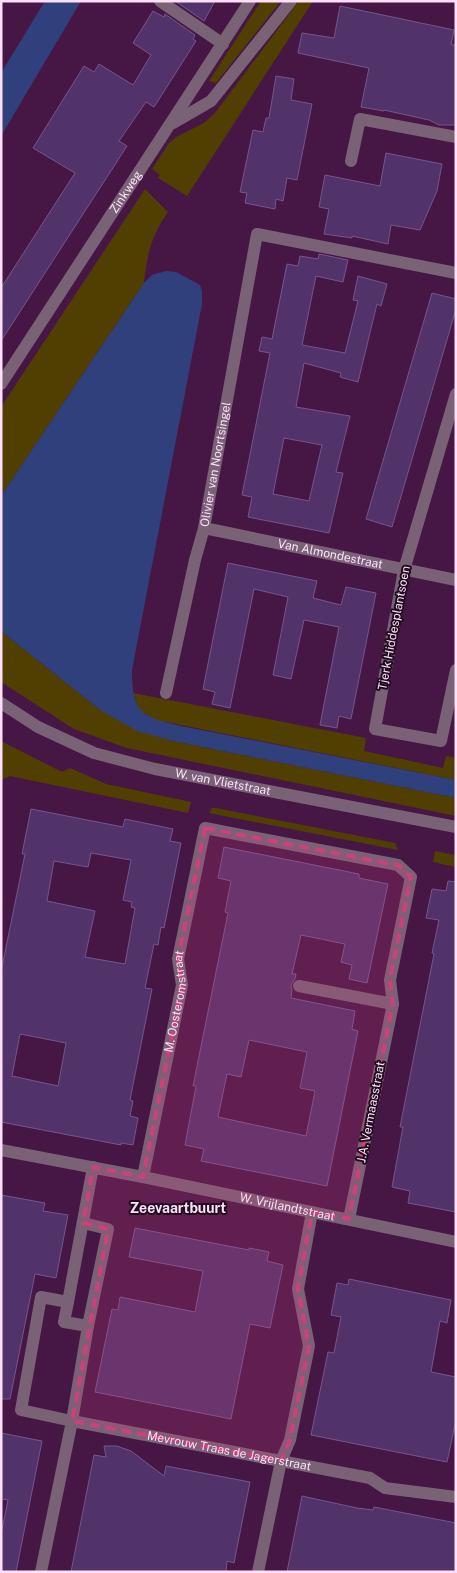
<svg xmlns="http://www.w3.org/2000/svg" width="457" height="1573" font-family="'Public Sans',sans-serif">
<rect width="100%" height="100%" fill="#461745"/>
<g fill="#513f02">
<path d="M261,1h20l-65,82 -7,-2z"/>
<path d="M299,1h14l-126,195 -29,-18 2,-3 -8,-6 17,-26 7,-6 28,-14 11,-10z"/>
<path d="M145,189l23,23c-17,25 -21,42 -24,71l-143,213v-89z"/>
<path d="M1,631l99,79 73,31 283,57v18l-329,-68 -53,-19 -73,-47z"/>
<path d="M133,693l233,45 -2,13 79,17 3,-12 10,2v22l-300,-60 -17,-10z"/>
<path d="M1,741l61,31 8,-4 36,16 85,18 -3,11 -178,-37 -9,4z"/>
<path d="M212,808h4l179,35 3,7 -189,-37z"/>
<path d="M435,851l21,4v12l-23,-5z"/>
</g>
<g fill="#2f407c">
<path d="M45,1h36l-80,135v-63z"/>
<path d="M166,271l10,1 24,13 2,6v13l-70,366c0,43 9,46 49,56l275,54v18l-283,-57 -36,-10 -37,-21 -99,-79v-135l143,-213 8,-8z"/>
</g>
<g fill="#523369" stroke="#75558e" fill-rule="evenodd">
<path d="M175,1h40l-11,20z"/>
<path d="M340,6l114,24 -3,15h5v80h-17l-10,-5 -45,-10v1l-23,-4 8,-39 -71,-15 4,-20 32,5z"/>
<path d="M153,11l11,6 1,-3 30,21 -2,4 3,2 -42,66 -8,-5 -27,39 8,5 -126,195v-53l74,-115 -42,-25 51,-82 10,6 5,-8 34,21 18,-30 -18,-12z"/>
<path d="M276,76l18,3 -3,21 21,4 -15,76 -10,-2 -4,23 -7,-2 -1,10 -30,-6 2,-10 -7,-1 13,-62 10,2 3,-14h3z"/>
<path d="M386,153l56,11 -5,27 -17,39 -29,-5 -3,19 -36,-8v2l-28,-4 5,-25 -10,-2 6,-32 55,11z"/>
<path d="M319,254l29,6 -5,22 -27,-6 -14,69 43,8 13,-52 -5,-1 5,-24 29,8 -6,22 -4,-2 -19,78 -18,-5 1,-4 -37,-10 -8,44 54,9 -14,56 7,1 -14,60 -81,-16 4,-20 -10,-2 28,-142 -11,-2 3,-14 10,2 15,-75 11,2 2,-10 18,3zM284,438l38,7 -13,56 -36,-7z"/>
<path d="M432,293l24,6v10l-64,218 -26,-8z"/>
<path d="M228,563l89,18 -4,17 28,7 5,-18 30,6 -25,126 -12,-3 -2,12 -17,-3 19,-98 -35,-7 -13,59 -18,-4 15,-78 -34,-8 -24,119 -18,-4 3,-12 -12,-3z"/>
<path d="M31,809l92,18 2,-8 48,10 -3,12 11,2 -17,85 -3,-1 -3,18 -4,-1 -9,44 7,1 -22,111 3,1 -3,15 8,2 -5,27 -12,-2v2l-120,-23v-150l24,-118h-3zM91,853l40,7 -8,40 9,2 -1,5 4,1 -10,56 -40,-7 10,-46 -48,-10 7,-40 34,6zM20,1034l46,9 -8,43 -46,-10z"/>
<path d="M224,847l135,27v4l29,6 -21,99 -18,-4 3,-14 -11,-3 4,-18 -44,-9 -9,39h4l-1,5 -4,6 1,5 -1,8 64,13 -3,18 6,2 -31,155 -126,-25 3,-12 -19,-4 11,-59h-3l35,-173 -3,-1 6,-31 -13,-3zM249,1040l58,12 -7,36 15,3 -9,45 -88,-19 9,-43 14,3z"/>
<path d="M448,881l8,1v330l-48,-9 2,-12 -18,-4 11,-60h-3l34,-173 -2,-1 7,-33 -13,-2 6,-29 14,2z"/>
<path d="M1,1195l44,8 -2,8 25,4 -12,63 -21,-4 -25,125h-9z"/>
<path d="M135,1228l114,22v-2l20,4 -2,9 16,4 -13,63 -20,-4 -19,95 -136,-27 17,-83 6,1 2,-13 75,15 8,-41 -74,-14z"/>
<path d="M349,1279l102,21 -4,23 -7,-2 -9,51 25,5v43l-9,42 -136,-27 17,-83 6,1 7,-36 -10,-2 6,-32 11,2z"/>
<path d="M1,1433l41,8 -26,131h-15v-37l7,-35 -7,-1z"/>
<path d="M104,1446h13l14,5 33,25 2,-10 84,16 -16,81 -7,-2 -1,11h-155l23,-117 12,2z"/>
<path d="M302,1496l55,12 16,2 1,-3 82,16v49h-169z"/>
</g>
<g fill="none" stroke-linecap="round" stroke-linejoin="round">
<g stroke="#796176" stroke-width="12">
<path d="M160,1l63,43"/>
<path d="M173,123l38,-22 80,-100"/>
<path d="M351,161l9,-42 96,18"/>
<path id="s1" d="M1,384l249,-383"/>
<path d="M456,394l-52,176 -29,159 66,12 15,-71"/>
<path id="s2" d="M204,528l252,52"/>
<path id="s3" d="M166,693l29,-133 9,-32 53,-294 199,39"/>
<path id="s4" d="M1,703l37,24 56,26 61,16 301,58"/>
<path d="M299,986l94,18"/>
<path id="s5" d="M1,1150l142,27 313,65"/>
<path id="s6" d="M143,1177l39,-192 -4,-26 27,-131 193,37 13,12 -21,103 3,24 -44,215"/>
<path d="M83,1223l25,6 -20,97"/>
<path id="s7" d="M68,1302l-4,20 24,4 -16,95 298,57 15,10 71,9"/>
<path d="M41,1572l31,-151 -51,-11 20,-113 27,5 25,-135"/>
<path d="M258,1572l23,-111 9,-21 19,-94 -11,-57 14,-77"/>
</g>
</g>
<path fill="#ce407b" fill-opacity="0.2" stroke="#ce407b" stroke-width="4" stroke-dasharray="10 6" stroke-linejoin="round" d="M205,828l193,37 13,12 -21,103 3,24 -44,215 -37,-7 -14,77 11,57 -19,94 -9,21 -209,-40 36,-192 -25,-6 10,-56 50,10 39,-192 -4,-26z"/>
<g text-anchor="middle" stroke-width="4" stroke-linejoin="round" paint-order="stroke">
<g font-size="12" fill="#fddffa" stroke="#210d20">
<text dy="4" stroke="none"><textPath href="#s1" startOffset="229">Zinkweg</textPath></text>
<text dy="4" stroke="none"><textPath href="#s3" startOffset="234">Olivier van Noortsingel</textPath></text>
<text dy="4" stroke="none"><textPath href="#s2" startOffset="129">Van Almondestraat</textPath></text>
<text transform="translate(394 628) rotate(-79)" y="4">Tjerk Hiddesplantsoen</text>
<text dy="4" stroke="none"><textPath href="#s4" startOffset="238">W. van Vlietstraat</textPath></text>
<text dy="4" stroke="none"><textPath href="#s6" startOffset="179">M. Oosteromstraat</textPath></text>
<text transform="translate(371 1112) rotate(-79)" y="4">J.A. Vermaasstraat</text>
<text dy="4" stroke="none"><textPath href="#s5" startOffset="292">W. Vrijlandtstraat</textPath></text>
<text dy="4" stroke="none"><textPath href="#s7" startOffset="301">Mevrouw Traas de Jagerstraat</textPath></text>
</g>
<g font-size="14" font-weight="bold" fill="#fddffa" stroke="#210d20">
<text x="178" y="1213">Zeevaartbuurt</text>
</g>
</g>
<rect width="457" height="1573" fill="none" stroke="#fddffa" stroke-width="5"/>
</svg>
